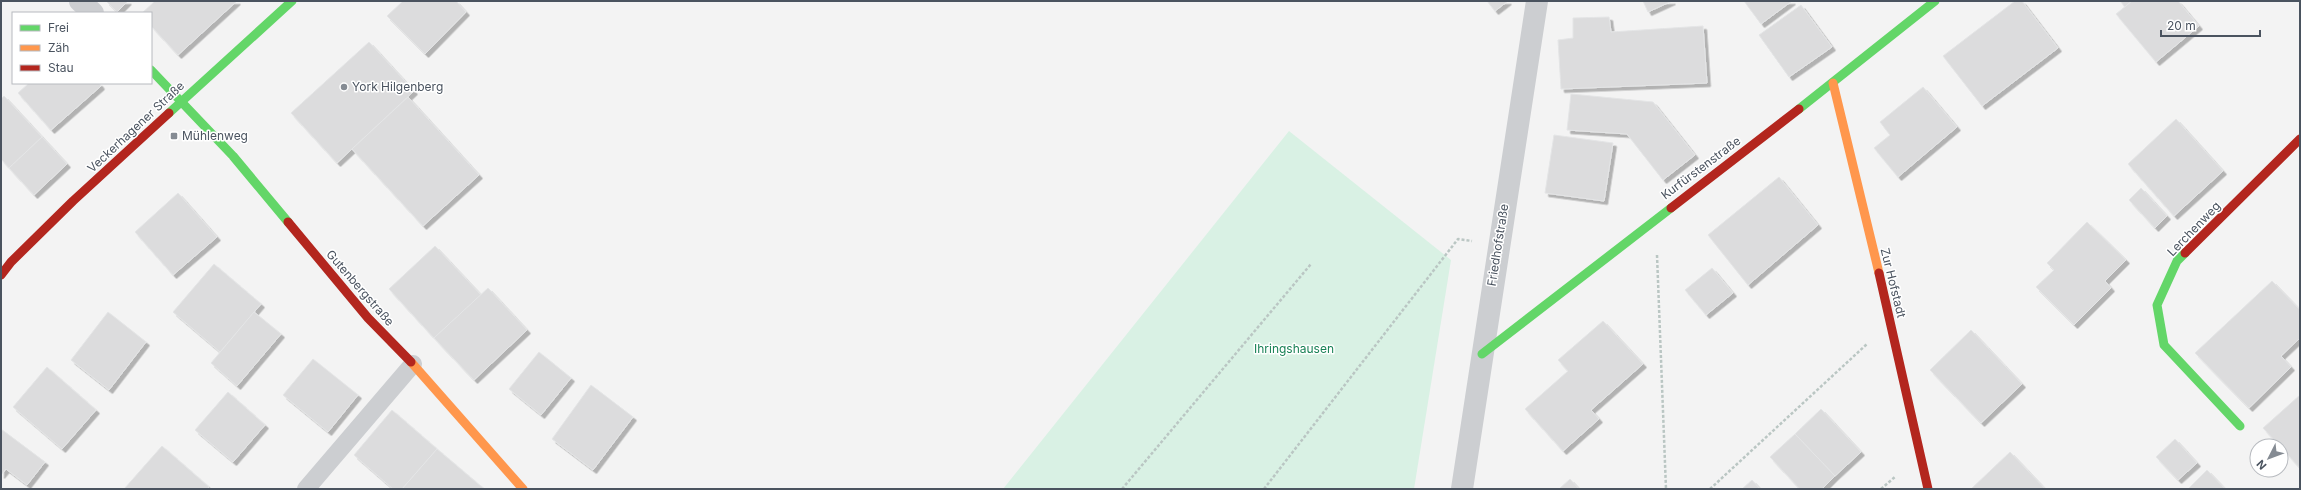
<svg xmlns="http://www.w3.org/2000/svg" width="2301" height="490" font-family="Inter,sans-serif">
<defs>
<filter id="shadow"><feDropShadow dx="3.5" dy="3.5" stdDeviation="0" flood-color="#0004"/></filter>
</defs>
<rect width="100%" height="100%" fill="#f3f3f3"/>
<path fill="#d9f1e4" d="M1289,131l162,129 -37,229h-411z"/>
<g fill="#dcdcdd" stroke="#e4e5e6" filter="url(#shadow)">
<path d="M106,1h22l-11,11z"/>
<path d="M155,1h82l-59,54 -27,-29v-13h-9z"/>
<path d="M403,1h53l10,11 -41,42 -38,-38z"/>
<path d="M1487,1h21l-13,10z"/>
<path d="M1643,1h29l-24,11z"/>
<path d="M1744,1h48l-31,23z"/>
<path d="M2015,1h7l36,47 -76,58 -39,-50z"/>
<path d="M2120,1h12l-7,6z"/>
<path d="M2132,1h46l21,25 -43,36 -40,-48z"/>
<path d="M1801,5l31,42 -43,30 -30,-42z"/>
<path d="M1609,17l2,15 92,-6 4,57 -146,6 -3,-49 15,-2v-20z"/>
<path d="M369,42l45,49 -77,72 -46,-50z"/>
<path d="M29,83h70l2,3 -50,44 -33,-37z"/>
<path d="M1923,87l34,40 -59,50 -24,-29 16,-13 -10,-13z"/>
<path d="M1571,94l82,8 42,53 -32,25 -36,-46 -60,-4z"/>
<path d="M4,96l38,41 -33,31 -8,-9v-60z"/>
<path d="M408,97l71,78 -56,51 -71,-77z"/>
<path d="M2176,119l47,52 -49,45 -46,-52z"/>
<path d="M1554,135l59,8 -9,58 -59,-8z"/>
<path d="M42,137l25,27 -33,31 -25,-27z"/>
<path d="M1779,177l39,48 -70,60 -40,-50z"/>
<path d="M2141,188l26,28 -12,12 -26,-28z"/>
<path d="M178,193l39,44 -44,38 -38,-43z"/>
<path d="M2087,222l39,38 -21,21 6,7 -37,37 -38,-38 18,-17 -7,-7z"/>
<path d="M435,246l46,49 -47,43 -45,-49z"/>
<path d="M214,264l47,40 -41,48 -47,-40z"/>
<path d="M1712,268l21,25 -27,22 -21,-25z"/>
<path d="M2272,281l28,29v28l-19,18 10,11 -42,41 -54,-55z"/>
<path d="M488,288l39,42 -53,50 -40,-42z"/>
<path d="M108,312l38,30 -37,48 -38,-30z"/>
<path d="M254,312l27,22 -44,52 -26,-23z"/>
<path d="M1603,321l40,43 -52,46 8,9 -36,32 -38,-42 43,-38 -10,-11z"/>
<path d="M1971,330l51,54 -41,39 -51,-53z"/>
<path d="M539,352l32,26 -30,37 -32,-26z"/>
<path d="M313,359l45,36 -30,37 -45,-37z"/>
<path d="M47,367l49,43 -34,39 -49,-42z"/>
<path d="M591,385l42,32 -40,53 -41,-31z"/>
<path d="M228,392l37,33 -32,37 -38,-32z"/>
<path d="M2300,395v73l-37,-40z"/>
<path d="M1821,409l40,43 -26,24 -40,-42z"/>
<path d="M392,410l45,39 -35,40h-9l-39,-34z"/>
<path d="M1,429l44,33 -18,23 -21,-16 -5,6z"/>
<path d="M1795,434l40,42 -13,13h-22l-30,-32z"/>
<path d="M2175,439l22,24 -19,17 -22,-23z"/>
<path d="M162,446l47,41 -2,2h-83z"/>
<path d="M437,449l46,39 -2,1h-79z"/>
<path d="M2010,452l35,37h-74z"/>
<path d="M2207,470l18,19h-37z"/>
<path d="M1570,479l9,10h-20z"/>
<path d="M1752,480l8,9h-18z"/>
</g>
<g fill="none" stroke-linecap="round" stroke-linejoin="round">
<g stroke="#bac6c3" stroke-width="2.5" stroke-dasharray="3 2" stroke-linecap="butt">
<path d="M1657,255l9,234"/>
<path d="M1122,489l189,-225"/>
<path d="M1264,489l194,-250 14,2"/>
<path d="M1710,489l157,-145"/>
<path d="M1881,489l15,-13"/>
</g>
<path stroke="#ccced1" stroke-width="18" d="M306,489l107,-125"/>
<g stroke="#ccced1" stroke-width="22">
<path d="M80,1l13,12"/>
<path d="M1462,489l75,-488"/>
</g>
<g stroke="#63d668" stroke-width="9">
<path d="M151,70l82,86 55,66"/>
<path d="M1799,109l136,-108"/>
<path d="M169,113l123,-112"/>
<path d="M2185,253l-8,8 -20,44 7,40 76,81"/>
<path d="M1482,354l189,-146"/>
</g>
<g stroke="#ff974d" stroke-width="9">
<path d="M1833,83l46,190"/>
<path d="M411,362l112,127"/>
</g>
<g stroke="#b3261e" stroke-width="9">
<path d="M1671,208l128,-99"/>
<path d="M288,222l80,96 43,44"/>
<path d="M2185,253l115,-114"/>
<path d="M1879,273l49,216"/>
<path d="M1,275l10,-13 62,-61 96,-88"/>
</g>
</g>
<g fill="#858b93" stroke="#fff" stroke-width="1.5">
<circle cx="344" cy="87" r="4"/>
<rect x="170" y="132" width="8" height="8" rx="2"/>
</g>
<g text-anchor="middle" stroke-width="3" stroke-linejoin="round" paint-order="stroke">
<g font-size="12" fill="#4a535f" stroke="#fff" text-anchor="start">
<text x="352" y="91">York Hilgenberg</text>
<text x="182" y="140">Mühlenweg</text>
</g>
<g font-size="12" fill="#4a535f" stroke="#fff">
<text transform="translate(136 127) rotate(-43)" y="4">Veckerhagener Straße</text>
<text transform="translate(1701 168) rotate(-37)" y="4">Kurfürstenstraße</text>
<text transform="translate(2194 229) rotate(-46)" y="4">Lerchenweg</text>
<text transform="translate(1498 245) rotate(-81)" y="4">Friedhofstraße</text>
<text transform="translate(1893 283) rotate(76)" y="4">Zur Hofstadt</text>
<text transform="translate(360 288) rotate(49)" y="4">Gutenbergstraße</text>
</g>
<g font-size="12" fill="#198256" stroke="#fff">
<text x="1294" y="353">Ihringshausen</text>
</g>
</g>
<rect width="2301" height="490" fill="none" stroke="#4a535f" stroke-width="4"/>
<rect x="12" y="12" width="140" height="72" fill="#ffffff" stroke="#b7babf"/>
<rect x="20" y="25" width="20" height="6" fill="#63d668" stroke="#b7babf"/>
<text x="48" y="32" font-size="12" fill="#4a535f">Frei</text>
<rect x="20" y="45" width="20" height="6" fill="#ff974d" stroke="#b7babf"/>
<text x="48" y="52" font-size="12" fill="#4a535f">Zäh</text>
<rect x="20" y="65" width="20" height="6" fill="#b3261e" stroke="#b7babf"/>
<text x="48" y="72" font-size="12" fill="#4a535f">Stau</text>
<g transform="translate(2269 458) rotate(228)"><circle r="19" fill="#ffffff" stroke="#b7babf"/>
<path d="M0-3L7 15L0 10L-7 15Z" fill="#858b93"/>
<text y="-6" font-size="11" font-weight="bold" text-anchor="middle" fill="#4a535f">N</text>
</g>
<path d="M2161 30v6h99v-6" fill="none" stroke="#4a535f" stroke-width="2"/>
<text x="2167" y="30" font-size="12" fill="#4a535f" stroke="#ffffff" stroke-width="3" paint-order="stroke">20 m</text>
</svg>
